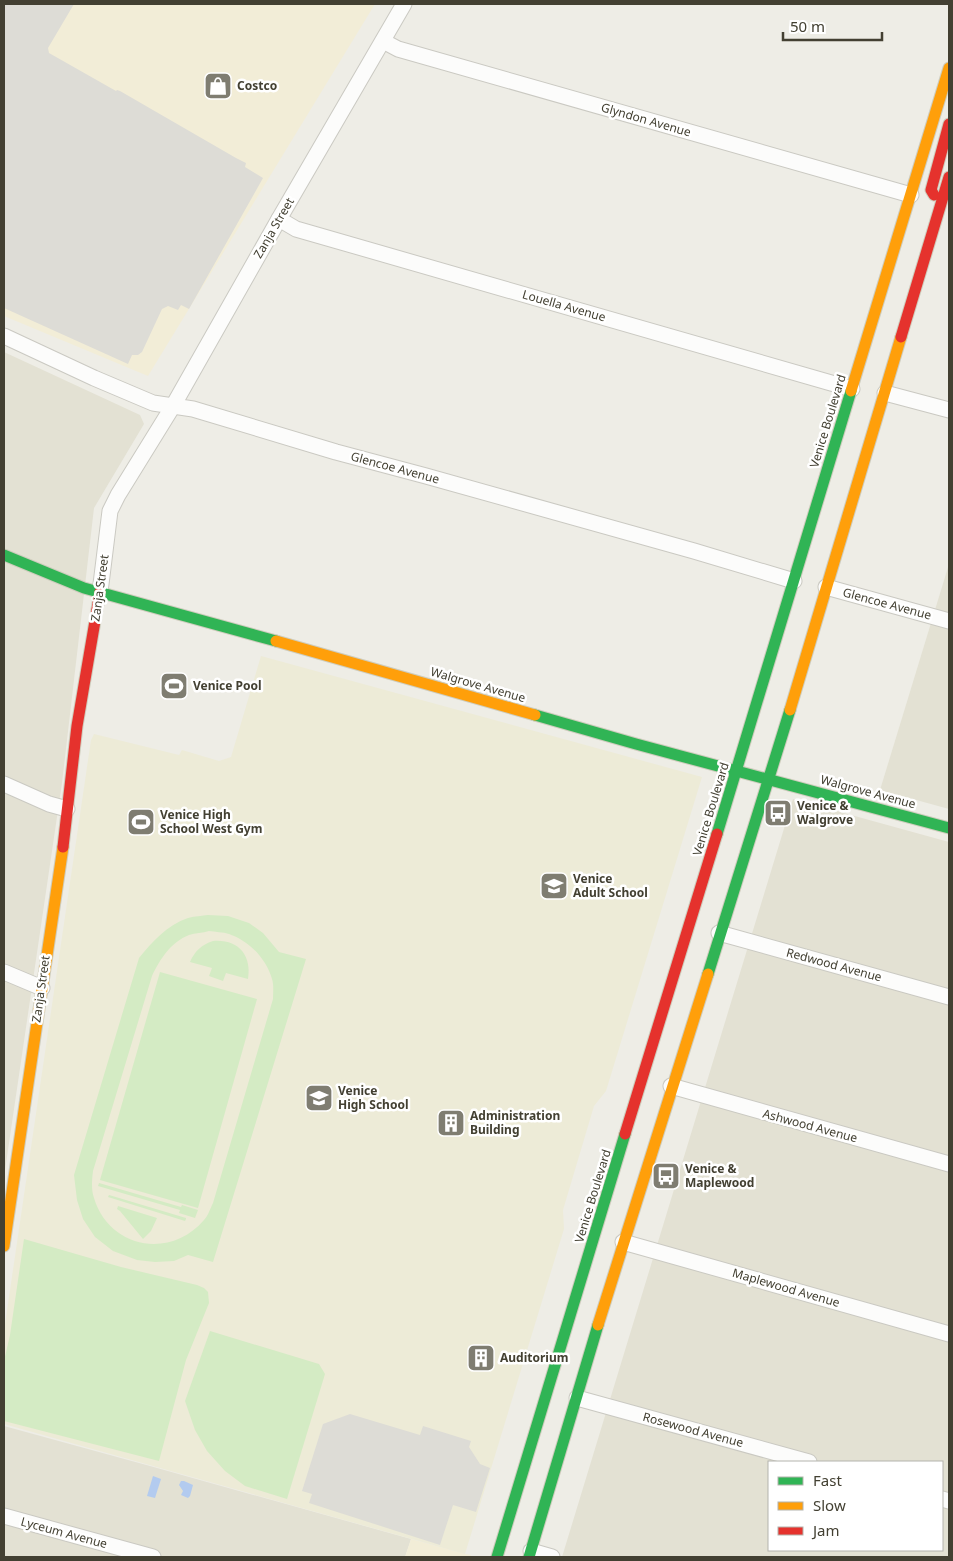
<svg xmlns="http://www.w3.org/2000/svg" width="953" height="1561" font-family="'Noto Sans',sans-serif">
<rect width="100%" height="100%" fill="#eeede6"/>
<g fill="#e3e1d3" fill-rule="evenodd">
<path d="M4,352l136,63 4,9 -50,84 -32,275 -58,394z"/>
<path d="M949,564v245l-69,-19z"/>
<path d="M793,799l156,43v715h-387zM769,1462h173v88h-173z"/>
<path d="M4,1426l146,40 261,73 -6,18h-401z"/>
</g>
<g fill="#f2edd7">
<path d="M4,4h371l-227,372 -144,-60z"/>
<path d="M411,1539l54,15 6,1 -1,2h-65z"/>
</g>
<path fill="#edebd7" d="M261,656l441,121 -96,314 -12,15 -31,104 1,19 -99,325 -461,-130v-93l87,-591 3,-6 85,21 3,-5 37,11 12,-4z"/>
<g fill="#d4ebc4" fill-rule="evenodd">
<path d="M208,915l20,1 21,7 14,10 16,19 27,7 -93,303 -25,-7 -14,6 -19,1 -18,-2 -24,-9 -18,-14 -12,-18 -6,-19 -3,-25 65,-217c13,-16 28,-33 49,-40 7,-2 14,-2 20,-3zM209,931c6,1 14,1 20,3 20,7 37,24 43,45 2,6 1,13 1,20l-60,204c-3,6 -5,13 -9,17 -34,40 -95,28 -110,-22 -3,-8 -2,-19 -1,-27l59,-195c8,-17 19,-34 37,-41 6,-2 14,-2 20,-4z"/>
<path d="M213,941c25,-2 39,14 35,38l-22,-6 -3,8 -14,-5 3,-8 -22,-6c5,-11 11,-17 23,-21z"/>
<path d="M160,972l97,27 -59,209 -98,-28z"/>
<path d="M99,1183l82,24 1,-2 16,5 -3,8 -16,-5 1,-3 -82,-24z"/>
<path d="M109,1195l77,23v1l-1,2 -77,-24z"/>
<path d="M118,1206l39,12 -6,13 -8,8 -23,-28 -3,-2z"/>
<path d="M24,1239l97,28 76,18 7,3 4,4 1,11 -23,57 -27,101 -155,-40v-60l6,-26z"/>
<path d="M210,1331l109,33 6,10 -38,125 -42,-13 -20,-15 -18,-20 -12,-21 -10,-29z"/>
</g>
<g fill="#dddcd6">
<path d="M4,4h70l-26,44 1,5 67,38 1,-1 3,1 116,67 10,5 -1,4 18,11 -74,131 -8,-4 -3,5 -10,-4 -6,3 -20,43 -4,3h-6l-4,9 -124,-56z"/>
<path d="M350,1414l70,21 3,-9 48,15 -2,6 11,17 10,4 -14,44 -23,-7 -13,40 -131,-42 3,-9 -10,-3 21,-67z"/>
</g>
<g fill="#b3cbef">
<path d="M153,1476l8,3 -6,19 -8,-2z"/>
<path d="M181,1481h3l9,4 -3,11 -2,2 -7,-3 2,-4 -4,-6z"/>
</g>
<g fill="none" stroke-linecap="round" stroke-linejoin="round">
<defs>
<g id="street">
<path d="M383,41l15,8 513,146"/>
<path d="M279,219l17,10 556,160"/>
<path d="M4,336l90,42 59,25 40,6 143,43 90,24 268,75 100,30"/>
<path d="M885,393l64,17"/>
<path d="M826,587l123,34"/>
<path d="M100,592l10,-81 8,-16 55,-89 106,-187 125,-215"/>
<path d="M4,784l45,20 18,5"/>
<path d="M719,933l230,64"/>
<path d="M4,972l38,16"/>
<path d="M671,1086l278,78"/>
<path d="M623,1242l326,92"/>
<path d="M577,1398l232,64"/>
<path d="M942,1499l7,2"/>
<path d="M4,1516l149,41"/>
<path d="M531,1551l21,6"/>
</g>
<g id="fast">
<path d="M4,555l80,33 192,53"/>
<path d="M535,715l101,29 313,84"/>
<path d="M717,834l134,-443"/>
<path d="M708,974l82,-264"/>
<path d="M497,1557l128,-423"/>
<path d="M529,1557l69,-232"/>
</g>
<g id="slow">
<path d="M851,391l98,-323"/>
<path d="M276,641l259,74"/>
<path d="M790,710l111,-373"/>
<path d="M4,1246l59,-399"/>
<path d="M598,1325l110,-351"/>
</g>
<g id="jam">
<path d="M934,195l-3,-5 18,-66"/>
<path d="M901,337l48,-160"/>
<path d="M63,847l14,-121 23,-134"/>
<path d="M625,1134l92,-300"/>
</g>
</defs>
<use href="#street" stroke="#cac9c2" stroke-width="17"/>
<use href="#fast" stroke="#ceccbc" stroke-width="13"/>
<use href="#slow" stroke="#ceccbc" stroke-width="13"/>
<use href="#jam" stroke="#ceccbc" stroke-width="13"/>
<use href="#street" stroke="#fcfcfb" stroke-width="15"/>
<use href="#fast" stroke="#30b455" stroke-width="11"/>
<use href="#slow" stroke="#ff9f0a" stroke-width="11"/>
<use href="#jam" stroke="#e5322d" stroke-width="11"/>
</g>
<defs>
<symbol id="shop-square" viewBox="-11 -11 22 22"><rect x="-9" y="-9" width="18" height="18" rx="4" fill="#7f7d71" stroke="#fff"/><path d="M-5-2.5h2.3a2.7 3.5 0 0 1 5.4 0H5L5.5 6h-11ZM-1.5-2.5h3a1.5 2.3 0 0 0-3 0Z" fill="#fff"/></symbol>
<symbol id="stadium-square" viewBox="-11 -11 22 22"><rect x="-9" y="-9" width="18" height="18" rx="4" fill="#7f7d71" stroke="#fff"/><path d="M0-5a6.5 5 0 1 0 0 10a6.5 5 0 1 0 0-10ZM-3.5-1.8h7v3.6h-7Z" fill="#fff"/></symbol>
<symbol id="bus-square" viewBox="-11 -11 22 22"><rect x="-9" y="-9" width="18" height="18" rx="4" fill="#7f7d71" stroke="#fff"/><path d="M-5-6H5V4H4V6H2V4H-2V6H-4V4H-5ZM-3.5-4V0h7V-4ZM-3.5 1.2v1.5H-2V1.2ZM2 1.2v1.5H3.5V1.2Z" fill="#fff"/></symbol>
<symbol id="school-square" viewBox="-11 -11 22 22"><rect x="-9" y="-9" width="18" height="18" rx="4" fill="#7f7d71" stroke="#fff"/><path d="M0-5L7-2L0 1L-7-2ZM-4 1L0 2.5L4 1V4Q0 6-4 4Z" fill="#fff"/></symbol>
<symbol id="building-square" viewBox="-11 -11 22 22"><rect x="-9" y="-9" width="18" height="18" rx="4" fill="#7f7d71" stroke="#fff"/><path d="M-4-6H4V6H1V3H-1V6H-4ZM-2.5-4.3h1.7v1.8h-1.7ZM.8-4.3h1.7v1.8H.8ZM-2.5-1h1.7V.8h-1.7ZM.8-1h1.7V.8H.8Z" fill="#fff"/></symbol>
</defs>
<g fill-rule="evenodd">
<use href="#shop-square" x="202" y="70" width="32" height="32"/>
<use href="#stadium-square" x="158" y="670" width="32" height="32"/>
<use href="#bus-square" x="762" y="797" width="32" height="32"/>
<use href="#stadium-square" x="125" y="806" width="32" height="32"/>
<use href="#school-square" x="538" y="870" width="32" height="32"/>
<use href="#school-square" x="303" y="1082" width="32" height="32"/>
<use href="#building-square" x="435" y="1107" width="32" height="32"/>
<use href="#bus-square" x="650" y="1160" width="32" height="32"/>
<use href="#building-square" x="465" y="1342" width="32" height="32"/>
</g>
<g text-anchor="middle" stroke-width="5" stroke-linejoin="round" paint-order="stroke">
<g font-size="12" font-weight="bold" fill="#434032" stroke="#fff" text-anchor="start">
<text x="237" y="90">Costco</text>
<text x="193" y="690">Venice Pool</text>
<text x="797" y="810">Venice &amp;<tspan x="797" dy="14">Walgrove</tspan></text>
<text x="160" y="819">Venice High<tspan x="160" dy="14">School West Gym</tspan></text>
<text x="573" y="883">Venice<tspan x="573" dy="14">Adult School</tspan></text>
<text x="338" y="1095">Venice<tspan x="338" dy="14">High School</tspan></text>
<text x="470" y="1120">Administration<tspan x="470" dy="14">Building</tspan></text>
<text x="685" y="1173">Venice &amp;<tspan x="685" dy="14">Maplewood</tspan></text>
<text x="500" y="1362">Auditorium</text>
</g>
<g font-size="12" fill="#434032" stroke="#fff">
<text transform="translate(646 120) rotate(16)" y="4">Glyndon Avenue</text>
<text transform="translate(274 228) rotate(-60)" y="4">Zanja Street</text>
<text transform="translate(564 306) rotate(16)" y="4">Louella Avenue</text>
<text transform="translate(828 421) rotate(-73)" y="4">Venice Boulevard</text>
<text transform="translate(395 468) rotate(15)" y="4">Glencoe Avenue</text>
<text transform="translate(100 588) rotate(-82)" y="4">Zanja Street</text>
<text transform="translate(887 604) rotate(15)" y="4">Glencoe Avenue</text>
<text transform="translate(478 685) rotate(16)" y="4">Walgrove Avenue</text>
<text transform="translate(868 792) rotate(15)" y="4">Walgrove Avenue</text>
<text transform="translate(711 809) rotate(-73)" y="4">Venice Boulevard</text>
<text transform="translate(834 965) rotate(15)" y="4">Redwood Avenue</text>
<text transform="translate(41 989) rotate(-82)" y="4">Zanja Street</text>
<text transform="translate(810 1126) rotate(15)" y="4">Ashwood Avenue</text>
<text transform="translate(593 1196) rotate(-73)" y="4">Venice Boulevard</text>
<text transform="translate(786 1288) rotate(16)" y="4">Maplewood Avenue</text>
<text transform="translate(693 1430) rotate(15)" y="4">Rosewood Avenue</text>
<text transform="translate(64 1533) rotate(15)" y="4">Lyceum Avenue</text>
</g>
</g>
<rect width="953" height="1561" fill="none" stroke="#434032" stroke-width="10"/>
<rect x="768" y="1461" width="175" height="90" fill="#ffffff" stroke="#b4b3ad"/>
<rect x="778" y="1477" width="25" height="8" fill="#30b455" stroke="#b4b3ad"/>
<text x="813" y="1486" font-size="15" fill="#434032">Fast</text>
<rect x="778" y="1502" width="25" height="8" fill="#ff9f0a" stroke="#b4b3ad"/>
<text x="813" y="1511" font-size="15" fill="#434032">Slow</text>
<rect x="778" y="1527" width="25" height="8" fill="#e5322d" stroke="#b4b3ad"/>
<text x="813" y="1536" font-size="15" fill="#434032">Jam</text>
<path d="M783 32v8h99v-8" fill="none" stroke="#434032" stroke-width="2.5"/>
<text x="790" y="32" font-size="15" fill="#434032" stroke="#ffffff" stroke-width="4" paint-order="stroke">50 m</text>
</svg>
